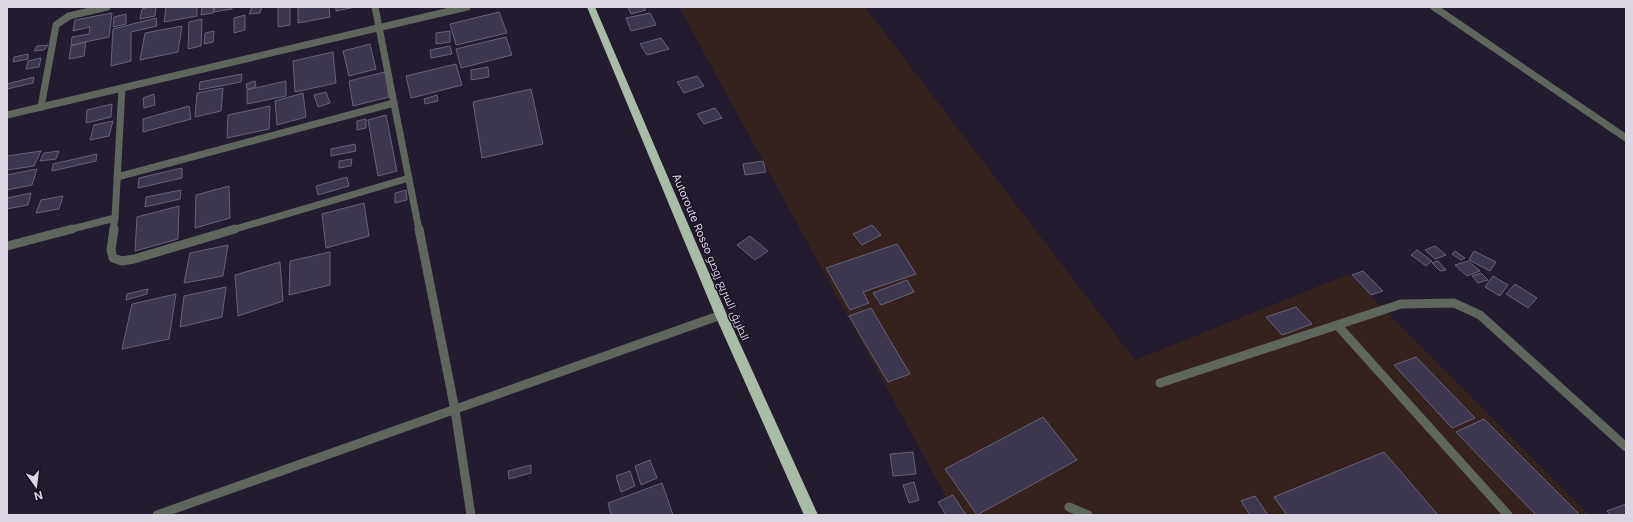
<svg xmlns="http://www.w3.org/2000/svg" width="1633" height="522" font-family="Inter,Cairo,sans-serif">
<rect width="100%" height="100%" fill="#231b2e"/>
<path fill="#34221e" d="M679,7h186l270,353 214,-86 240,241h-633z"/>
<g fill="#3c374c" stroke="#666278">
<path d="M149,7h7l-1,9 -15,3 2,-10z"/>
<path d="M166,7h31v9l-33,6z"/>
<path d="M202,7h12l-1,6 -12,2z"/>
<path d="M215,7h17v2l-18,3z"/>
<path d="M252,7h10l-2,6 -11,1z"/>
<path d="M278,7h12v18l-12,2z"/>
<path d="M298,7h31l1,10 -32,6z"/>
<path d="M336,7h20l-20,4z"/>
<path d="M628,7h16l2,3 -15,4z"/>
<path d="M499,12l8,21 -51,12 -6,-21z"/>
<path d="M112,13l-3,24 -38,8 1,-8 17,-3 1,-7 -17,4 2,-11z"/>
<path d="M650,13l6,12 -25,6 -5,-13z"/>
<path d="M126,14v10l-13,3 1,-10z"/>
<path d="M245,15v15l-11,3v-15z"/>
<path d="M156,18l1,8 -26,6v29l-20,5 2,-37z"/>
<path d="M202,19l-1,27 -13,3 1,-27z"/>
<path d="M182,26l-4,26 -38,8 5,-27z"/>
<path d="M214,31l-1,11 -9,2 1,-11z"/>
<path d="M450,31v11l-14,2v-11z"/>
<path d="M506,37l6,18 -51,13 -5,-19z"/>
<path d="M661,38l8,11 -22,6 -7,-11z"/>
<path d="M86,42l-2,14 -15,3 2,-13z"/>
<path d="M370,44l6,25 -27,7 -6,-25z"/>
<path d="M48,45l-4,5 -10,1 3,-5z"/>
<path d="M450,46l2,8 -21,4 -1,-8z"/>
<path d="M333,52l3,31 -41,9 -2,-31z"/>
<path d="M28,54v5l-15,3 1,-5z"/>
<path d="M41,58l-2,9 -13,2 2,-8z"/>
<path d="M456,64l6,21 -51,13 -5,-22z"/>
<path d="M488,67l1,10 -18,3v-10z"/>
<path d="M385,72l4,25 -36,9 -4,-25z"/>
<path d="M242,74l-1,8 -42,8 1,-8z"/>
<path d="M697,76l7,10 -20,7 -7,-11z"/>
<path d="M34,77l-1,6 -26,6v-5z"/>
<path d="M255,81l1,6 -9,2 -1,-5z"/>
<path d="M286,81v15l-39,8v-14z"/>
<path d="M223,88l-2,23 -26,6 2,-24z"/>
<path d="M531,89l12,55 -61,14 -9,-56z"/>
<path d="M326,92l4,11 -12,4 -4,-12z"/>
<path d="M303,93l3,24 -29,8 -2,-24z"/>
<path d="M154,94l1,11 -11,3 -1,-10z"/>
<path d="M437,95l1,6 -13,3 -1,-5z"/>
<path d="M112,104l-1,13 -25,6 1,-13z"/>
<path d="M189,106l2,13 -48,13v-13z"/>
<path d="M270,106l-1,23 -42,9 1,-23z"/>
<path d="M715,108l7,10 -18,6 -7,-10z"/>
<path d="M386,115l11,56 -19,5 -10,-56z"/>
<path d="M366,119v9l-9,2v-9z"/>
<path d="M113,121l-4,15 -19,4 4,-15z"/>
<path d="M355,144l1,7 -25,5v-7z"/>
<path d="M41,151l-7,15 -27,4v-14z"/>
<path d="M59,151l-3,8 -16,2 4,-8z"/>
<path d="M97,154l-1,7 -44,10 1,-7z"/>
<path d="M352,159l-1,7 -12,2v-7z"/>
<path d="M763,161l3,11 -21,3 -2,-11z"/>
<path d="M182,168v10l-44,10 1,-10z"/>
<path d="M37,169l-5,16 -25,5v-15z"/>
<path d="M347,177l2,9 -31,9 -2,-9z"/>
<path d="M229,186l1,32 -35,10 1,-33z"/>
<path d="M181,190l-1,9 -35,8 1,-10z"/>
<path d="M406,190l1,10 -12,3v-10z"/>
<path d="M31,193l-3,12 -21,4v-11z"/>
<path d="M63,196l-4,13 -23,4 5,-13z"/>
<path d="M364,203l5,33 -43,12 -4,-34z"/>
<path d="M179,206l-1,33 -43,12 2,-34z"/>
<path d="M872,225l9,10 -19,10 -9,-11z"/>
<path d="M750,236l18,15 -13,9 -18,-15z"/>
<path d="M897,244l19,30 -53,18 6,11 -19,7 -24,-42z"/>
<path d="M228,245l-5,31 -39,7 6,-30z"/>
<path d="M1435,246l11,9 -11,4 -10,-9z"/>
<path d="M1417,250l15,11 -6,5 -15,-11z"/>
<path d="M1455,251l10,7 -4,2 -9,-6z"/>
<path d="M1474,251l22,11 -6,9 -21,-11z"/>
<path d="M330,252v33l-41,10 1,-34z"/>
<path d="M1438,261l8,9 -6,1 -8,-8z"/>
<path d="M1468,261l12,10 -13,5 -12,-11z"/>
<path d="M280,262l3,39 -45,15 -3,-41z"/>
<path d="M1363,271l20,20 -12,4 -19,-20z"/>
<path d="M1481,273l7,7 -10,3 -6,-7z"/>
<path d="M1493,276l15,9 -8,11 -15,-9z"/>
<path d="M907,280l7,12 -33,13 -8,-12z"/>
<path d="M1515,284l22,14 -9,10 -22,-14z"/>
<path d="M226,287l-4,30 -42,10 4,-31z"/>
<path d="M148,289l-1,5 -21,6 1,-6z"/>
<path d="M176,294l-7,45 -47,10 10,-45z"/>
<path d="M1296,307l16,17 -30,11 -16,-18z"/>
<path d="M871,308l39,66 -22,8 -39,-66z"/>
<path d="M1416,357l59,61 -23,10 -58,-63z"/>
<path d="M1043,417l34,43 -100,55 -32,-46z"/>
<path d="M1484,419l96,96h-44l-80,-83z"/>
<path d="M913,452l3,22 -23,2 -3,-22z"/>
<path d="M1384,452l54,63h-151l-13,-18z"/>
<path d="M650,460l7,18 -16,7 -6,-19z"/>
<path d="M531,465v8l-22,6 -1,-8z"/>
<path d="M630,471l5,15 -14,6 -5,-16z"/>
<path d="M914,482l5,18 -10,3 -6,-18z"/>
<path d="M662,483l11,32h-62l-3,-12z"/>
<path d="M953,495l13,20h-20l-8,-13z"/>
<path d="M1255,496l13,19h-18l-9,-14z"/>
<path d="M1626,504v11h-15l-4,-4z"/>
</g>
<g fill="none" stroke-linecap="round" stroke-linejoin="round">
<path stroke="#5f665d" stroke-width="7" d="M1434,7l192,131"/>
<g stroke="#5f665d" stroke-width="9">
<path d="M1338,326l170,189"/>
<path d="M1160,383l241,-79 53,-1 26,12 146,132"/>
<path d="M1069,507l19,8"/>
</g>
<g stroke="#5f665d" stroke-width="7">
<path d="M375,7l44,223"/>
<path d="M41,107l15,-82 13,-9 38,-9"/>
<path d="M7,115l460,-108"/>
<path d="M117,177l277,-74"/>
<path d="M68,230l47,-12 7,-130"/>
<path d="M113,230l2,-12"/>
<path d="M232,230l177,-52"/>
</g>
<g stroke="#5f665d" stroke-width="9">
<path d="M114,229l-3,21 2,8 9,3 12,-2 101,-30"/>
<path d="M419,229l36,181 16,105"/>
<path d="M7,246l65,-17"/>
<path d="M157,515l564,-200"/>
</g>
<path fill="#aabba8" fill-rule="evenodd" d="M587,7h8l132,308 91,200h-14l-89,-200z"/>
</g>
<g text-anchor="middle" stroke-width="3" stroke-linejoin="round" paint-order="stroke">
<g font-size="11" fill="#dbd6e2" stroke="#1a1224">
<text transform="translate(711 257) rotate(67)" y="4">Autoroute Rosso الطريق السريع روصو</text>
</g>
</g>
<rect width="1633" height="522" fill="none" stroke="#dbd6e2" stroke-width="16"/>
<g transform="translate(36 486) rotate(166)" stroke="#1a1224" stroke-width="3" paint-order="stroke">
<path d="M0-3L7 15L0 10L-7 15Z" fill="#dbd6e2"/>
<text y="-6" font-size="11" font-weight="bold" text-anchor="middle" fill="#dbd6e2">N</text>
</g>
</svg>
